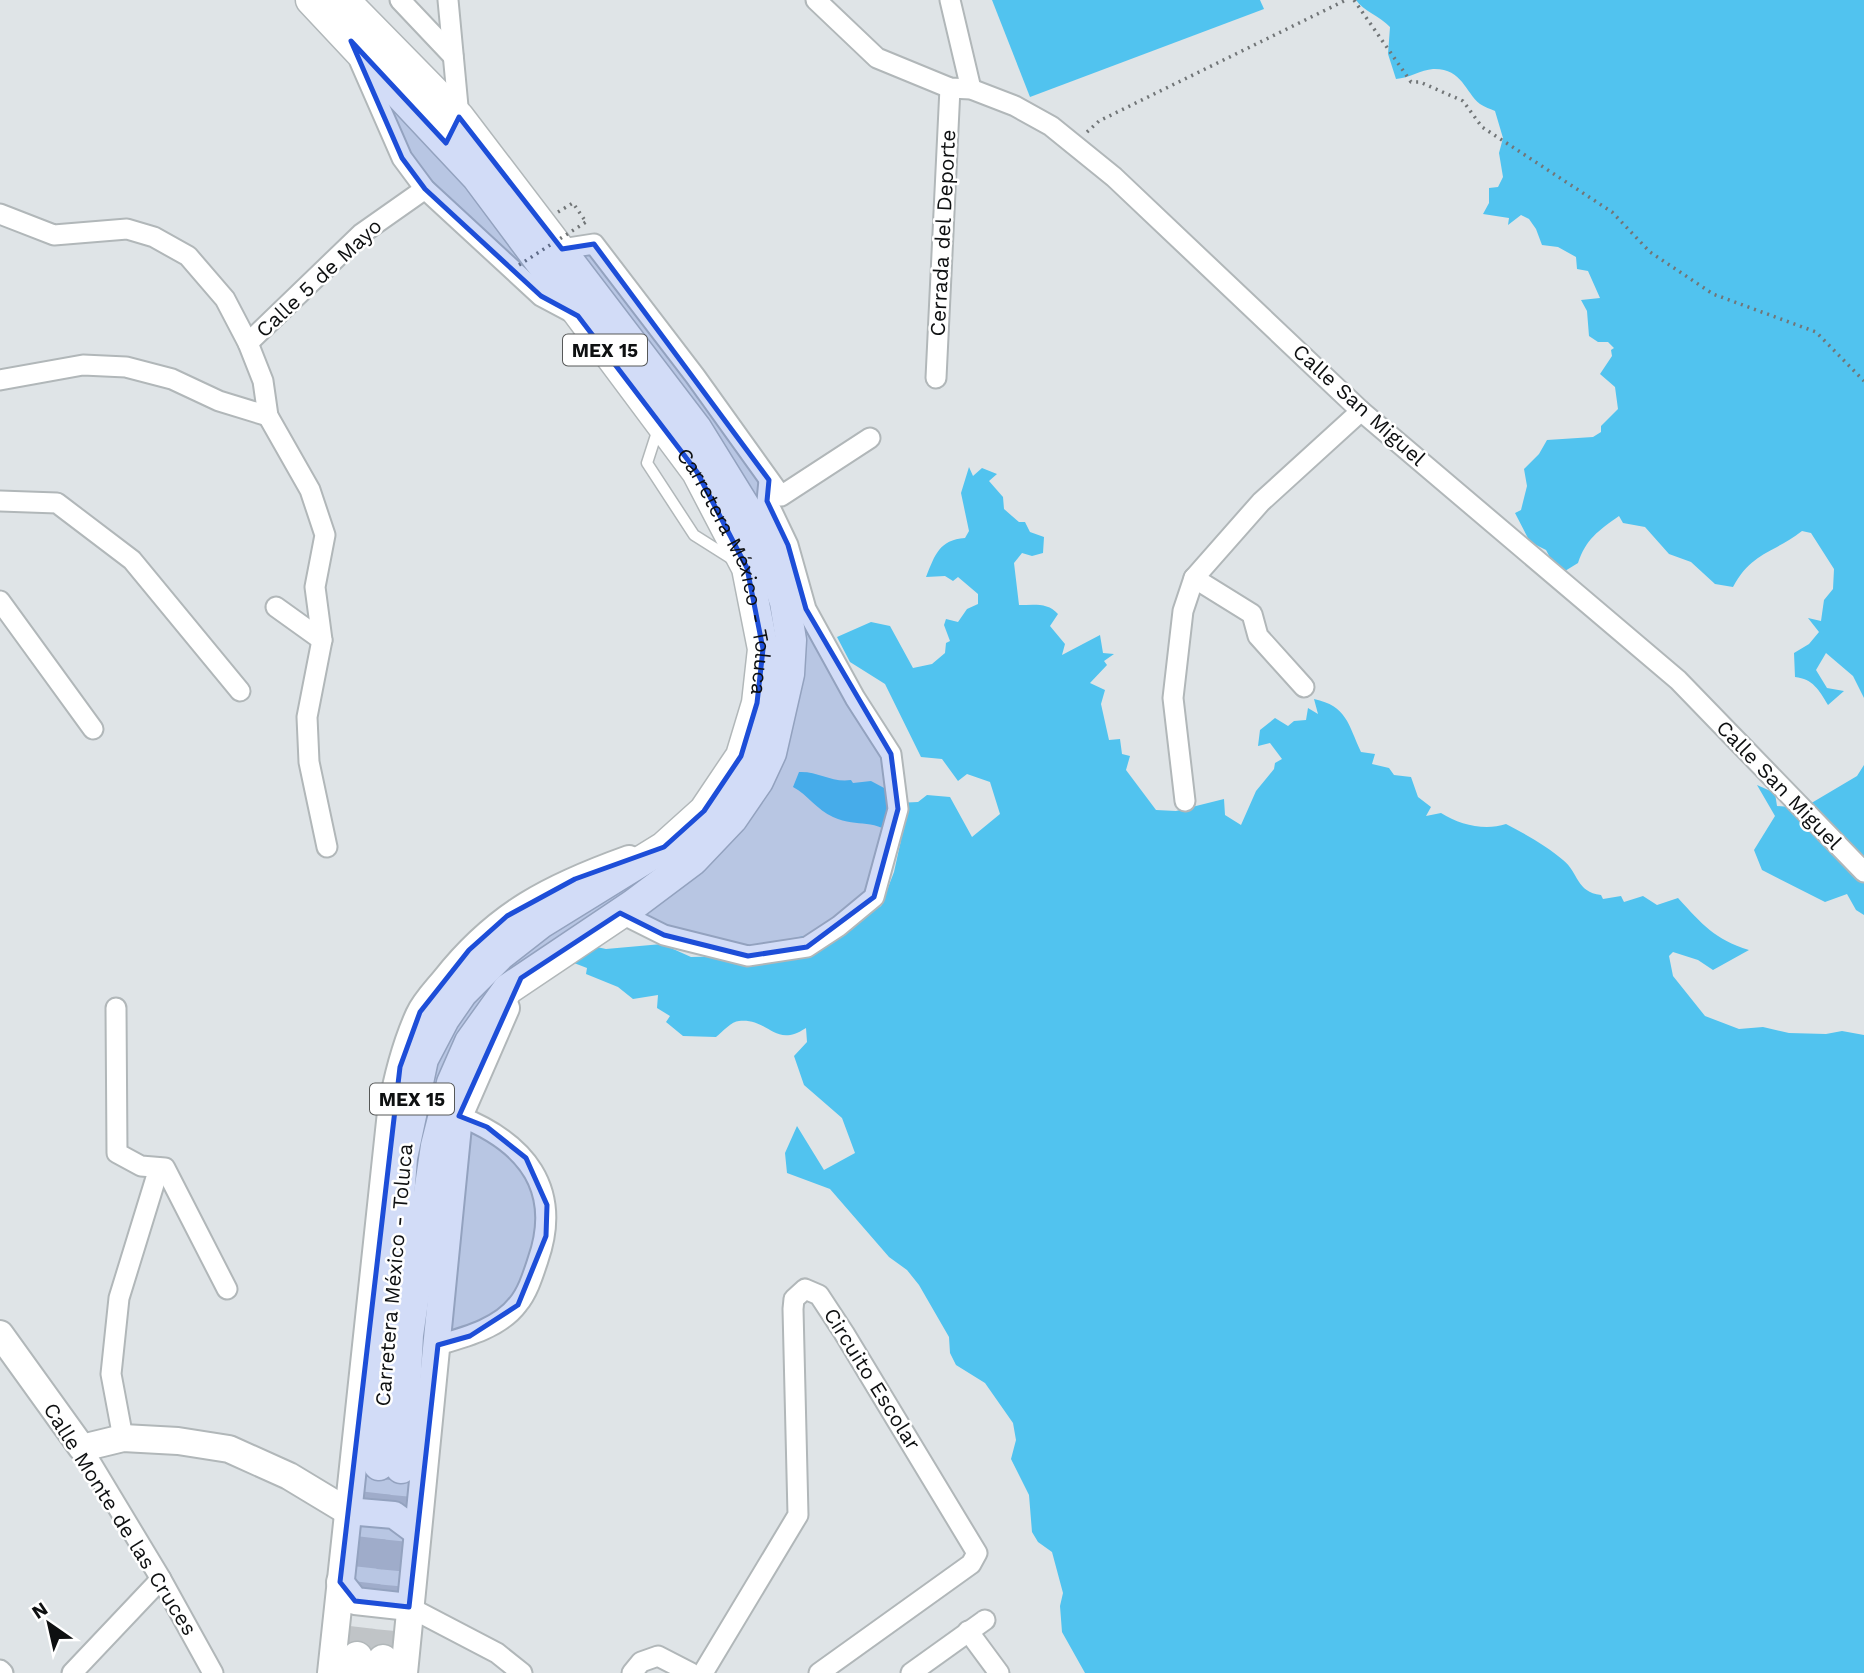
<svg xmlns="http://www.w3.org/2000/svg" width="1864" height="1673" font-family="'Work Sans',sans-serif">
<rect width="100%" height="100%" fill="#dfe4e7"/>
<g fill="#51c3ef">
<path d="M992,0h268l4,9 -234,88z"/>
<path d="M1356,0h508v698l-11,-22 -27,-23 -10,17 11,18 17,3 -16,14c-9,-15 -15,-26 -33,-28l-1,-24 15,-9 10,-12 -11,-14 13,3 3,-21 9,-11 1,-20 -23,-36 -9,-2c-30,23 -50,21 -69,56l-18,-3 -24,-22 -22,-8 -24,-27 -22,-4 -4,-7c-21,15 -33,23 -41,47l-13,8 -11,-6 -8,-15 -16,-8 -15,-29 6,-3 6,-24 -3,-17 15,-15 8,-14 46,-3 8,-5v-6l17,-17 -3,-22 -15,-13 12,-18 -1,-6 3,-2 -6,-6h-10l-9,-6 -2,-25 -6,-11 19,-2 -12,-27 -11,-2 -1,-12 -18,-10 -16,-2 -6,-16 -7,-10 -8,-4 -13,10 1,-7 -26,-4 6,-11v-15l9,-1 5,-10 -4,-24 4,-15 -8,-27c-4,-2 -11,-4 -15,-7 -15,-12 -18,-36 -47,-35 -12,1 -24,9 -37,10l-8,-25 2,-27c-10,-11 -27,-16 -34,-27z"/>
<path d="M969,467l4,9 9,-8 15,6 -8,7 14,16 1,12 15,13h6l5,10 14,5 -1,16 -11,3 -10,-3 -8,10 5,42c14,0 29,-3 39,9l-8,12 15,18 -3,11 38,-20 3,18 11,1 -10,7 3,4 -17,18 15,7 -4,14 8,36 11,-1 2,15 8,2 -4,14 30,40 20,1 48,-12 1,16 16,10 15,-34 18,-22 1,-6 7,-4 -12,-16 -12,3 2,-16 15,-12 13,8 6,-5 12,-1 2,-12 10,6 -4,-15c33,7 34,25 47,53l14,2 -3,10 17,4 5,7 17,2 7,20 13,10 -5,9 15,-3c19,12 44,18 65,11 19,10 41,22 57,36 16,13 13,32 38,35l2,4 18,-3 3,6 19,-6 14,9 21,-7c25,27 36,41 71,52l-36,20 -15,-10 -25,-8 -4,4 4,20 32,40 34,13 24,-2 26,6 37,1 16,-3 22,4v638h-779l-23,-41 -2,-26 3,-13 -11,-41 -14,-10 -6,-10 -3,-37 -18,-36 5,-19 -3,-17 -28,-40 -29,-18 -6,-12 -1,-16 -30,-52 -12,-15 -18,-13 -59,-68 -43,-16 -2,-20 12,-27 27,44 31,-17 -13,-35 -38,-33 -10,-29 13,-14 -1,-14c-32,21 -36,-10 -67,-7 -7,0 -17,11 -23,16l-33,-1 -17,-14 4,-6 -13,-8 1,-13 -25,4 -15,-12 -32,-13 1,-6 -13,-5 18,-17 14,3 56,-5 29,13 44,-1 64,-19 44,-8 38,-23 13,-34 7,-32c-28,-24 -41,-11 -68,-23 -16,-7 -25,-22 -40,-30l6,-15c19,-1 33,11 52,8l2,3 18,-2 30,16 -5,6 22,-1 9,-7 23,2 22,40 28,-23 -10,-32 -23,-8 -9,7 -16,-22 -21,-2 -36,-73 -35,-22 -13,-25 34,-15 19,4 23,42 19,-4 13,-11 1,-10 4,-2 -6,-16 2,-6 12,3 9,-13 11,-5v-10l-20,-17 -5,4 -8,-5 -19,1c9,-22 13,-37 39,-39l4,-7 -8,-38z"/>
<path d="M1864,765v150l-8,-5 -9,-16 -22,8 -63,-32 -8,-20 21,-34 -18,-31 18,8 2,13 26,2 54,-32z"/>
</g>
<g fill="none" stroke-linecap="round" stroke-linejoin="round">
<g stroke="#c0c4c7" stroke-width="30" stroke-dasharray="30 15" stroke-linecap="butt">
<path d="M357,1657l22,-192"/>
<path d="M383,1660l18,-192"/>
</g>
<defs>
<path id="lane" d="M658,429l-11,34 47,72 38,24"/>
<g id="street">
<path d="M400,0l53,56"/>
<path d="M448,0l11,117"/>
<path d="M816,0l61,58 73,30 21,1 44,17 36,20 63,51 247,234 317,269 186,192"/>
<path d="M950,0l21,89"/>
<path d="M360,62l42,96 23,31 116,107 32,17"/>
<path d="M0,214l54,21 73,-6 27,8 34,19 37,43 23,44 15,38 5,35 42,74 15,45 -10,52 7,53 -15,77 2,45 18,85"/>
<path d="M562,249l32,-5 101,132 86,120 89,-58"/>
<path d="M248,343l113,-109 64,-45"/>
<path d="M936,378l14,-290"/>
<path d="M0,380l83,-15 43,2 46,12 47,22 49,15"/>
<path d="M0,501l57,2 75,57 108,131"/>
<path d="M1194,578l58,36 6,22 46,51"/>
<path d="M0,601l93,128"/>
<path d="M276,607l46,33"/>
<path d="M1185,801l-12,-103 10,-87 11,-33 67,-76 100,-91"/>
<path d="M620,913l44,22 84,21 59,-9 32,-21 35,-29 24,-88 -7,-55 -36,-56 -49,-89 -18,-64 -21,-44 2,-21"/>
<path d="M116,1008l1,145 24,13 24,2 62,121"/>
<path d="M438,1345c28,-8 62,-17 80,-41 10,-12 15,-29 20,-44 25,-72 -13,-118 -79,-144"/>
<path d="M123,1438l-12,-64 8,-76 40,-130"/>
<path d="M82,1448l79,131 52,94"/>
<path d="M409,1607l88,46 25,20"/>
<path d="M968,1631l31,42"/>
<path d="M0,1670l3,3"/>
<path d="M72,1673l89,-94"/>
<path d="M632,1673l9,-11 17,-6 33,17"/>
<path d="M703,1673l95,-158 -5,-206 1,-10 11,-10 14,6 25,38 133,220 -6,11 -152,109"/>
<path d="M911,1673l74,-53"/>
</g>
<g id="secondary">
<path d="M0,1334l82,114 41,-10 55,3 51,8 60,27 58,35 47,4 23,17"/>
<path d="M340,1582l15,19 54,6"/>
<path d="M331,1673l60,-561c6,-34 14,-66 28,-97 6,-13 17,-24 26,-35 52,-66 106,-93 184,-121"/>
<path d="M404,1673l55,-557 47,-108"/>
</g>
<g id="primary">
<path id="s1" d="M311,0l166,177 220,295 50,96 16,81 -6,54 -16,53 -37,55 -40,36 -123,76 -41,32 -38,38 -18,26 -21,40 -21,99 -23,307"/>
<path d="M344,0l115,117 237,311 68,110 21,64 6,38 -2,34 -18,79 -13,28 -26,38 -39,41 -60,45 -125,84 -38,53 -18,41 -16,63 -28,189 -7,133"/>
<path d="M356,1673l1,-16"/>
<path d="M381,1673l2,-13"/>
</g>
</defs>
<use href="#lane" stroke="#b1b7b9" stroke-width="13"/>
<use href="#street" stroke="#b1b7b9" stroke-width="23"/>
<use href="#secondary" stroke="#b1b7b9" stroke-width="30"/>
<use href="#primary" stroke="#b1b7b9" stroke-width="33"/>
<g stroke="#717577" stroke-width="3.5" stroke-dasharray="2 5" stroke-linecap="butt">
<path d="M1354,0l57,82h9l43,19 19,26 130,85 38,40 63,42 103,38 48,49"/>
<path d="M1087,132l12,-11 247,-121"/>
<path d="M558,212l15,-9 13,19"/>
</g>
<use href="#lane" stroke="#fff" stroke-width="10"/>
<use href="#street" stroke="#fff" stroke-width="19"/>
<use href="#secondary" stroke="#fff" stroke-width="26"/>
<use href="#primary" stroke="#fff" stroke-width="30"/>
<path stroke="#717577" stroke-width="3.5" stroke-dasharray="2 5" stroke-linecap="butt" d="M519,265l67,-43"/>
</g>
<path fill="#1d4ed8" fill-opacity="0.2" stroke="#1d4ed8" stroke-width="5" stroke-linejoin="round" d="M351,41l95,102 13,-26 103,132 32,-5 175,236 -2,21 21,44 18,64 85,145 7,55 -24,88 -67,50 -59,9 -84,-21 -44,-22 -99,65 -62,138 28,11 39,31 21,47 -1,31 -28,69 -48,31 -32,9 -29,262 -54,-6 -15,-19 60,-515 20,-55 49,-62 38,-34 68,-37 89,-32 40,-36 37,-55 16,-53 6,-54 -16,-81 -50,-96 -119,-156 -37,-20 -116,-107 -23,-31z"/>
<g text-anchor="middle" stroke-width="5" stroke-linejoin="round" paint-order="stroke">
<g fill="#fff" stroke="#565858" stroke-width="2">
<rect x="563" y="334.5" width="84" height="31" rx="5"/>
<rect x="370" y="1083.5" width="84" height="31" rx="5"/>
</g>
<g font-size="19" font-weight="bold" fill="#0e1011">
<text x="605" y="357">MEX 15</text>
<text x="412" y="1106">MEX 15</text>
</g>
<g font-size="21" fill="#0e1011" stroke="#fff">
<text transform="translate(943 233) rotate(-87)" y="7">Cerrada del Deporte</text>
<text transform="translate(319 278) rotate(-43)" y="7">Calle 5 de Mayo</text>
<text transform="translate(1359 405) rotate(42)" y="7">Calle San Miguel</text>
<text dy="7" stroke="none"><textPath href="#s1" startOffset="716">Carretera México - Toluca</textPath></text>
<text transform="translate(1779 785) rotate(46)" y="7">Calle San Miguel</text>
<text transform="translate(394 1275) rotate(-85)" y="7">Carretera México - Toluca</text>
<text transform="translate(872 1379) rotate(58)" y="7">Circuito Escolar</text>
<text transform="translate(120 1519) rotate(58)" y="7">Calle Monte de las Cruces</text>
</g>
</g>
<g transform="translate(49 1624) rotate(326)" stroke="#ffffff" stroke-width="5" paint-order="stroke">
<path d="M0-5L12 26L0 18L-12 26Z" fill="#0e1011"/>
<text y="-10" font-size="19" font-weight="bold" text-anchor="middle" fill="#0e1011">N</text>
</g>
</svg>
